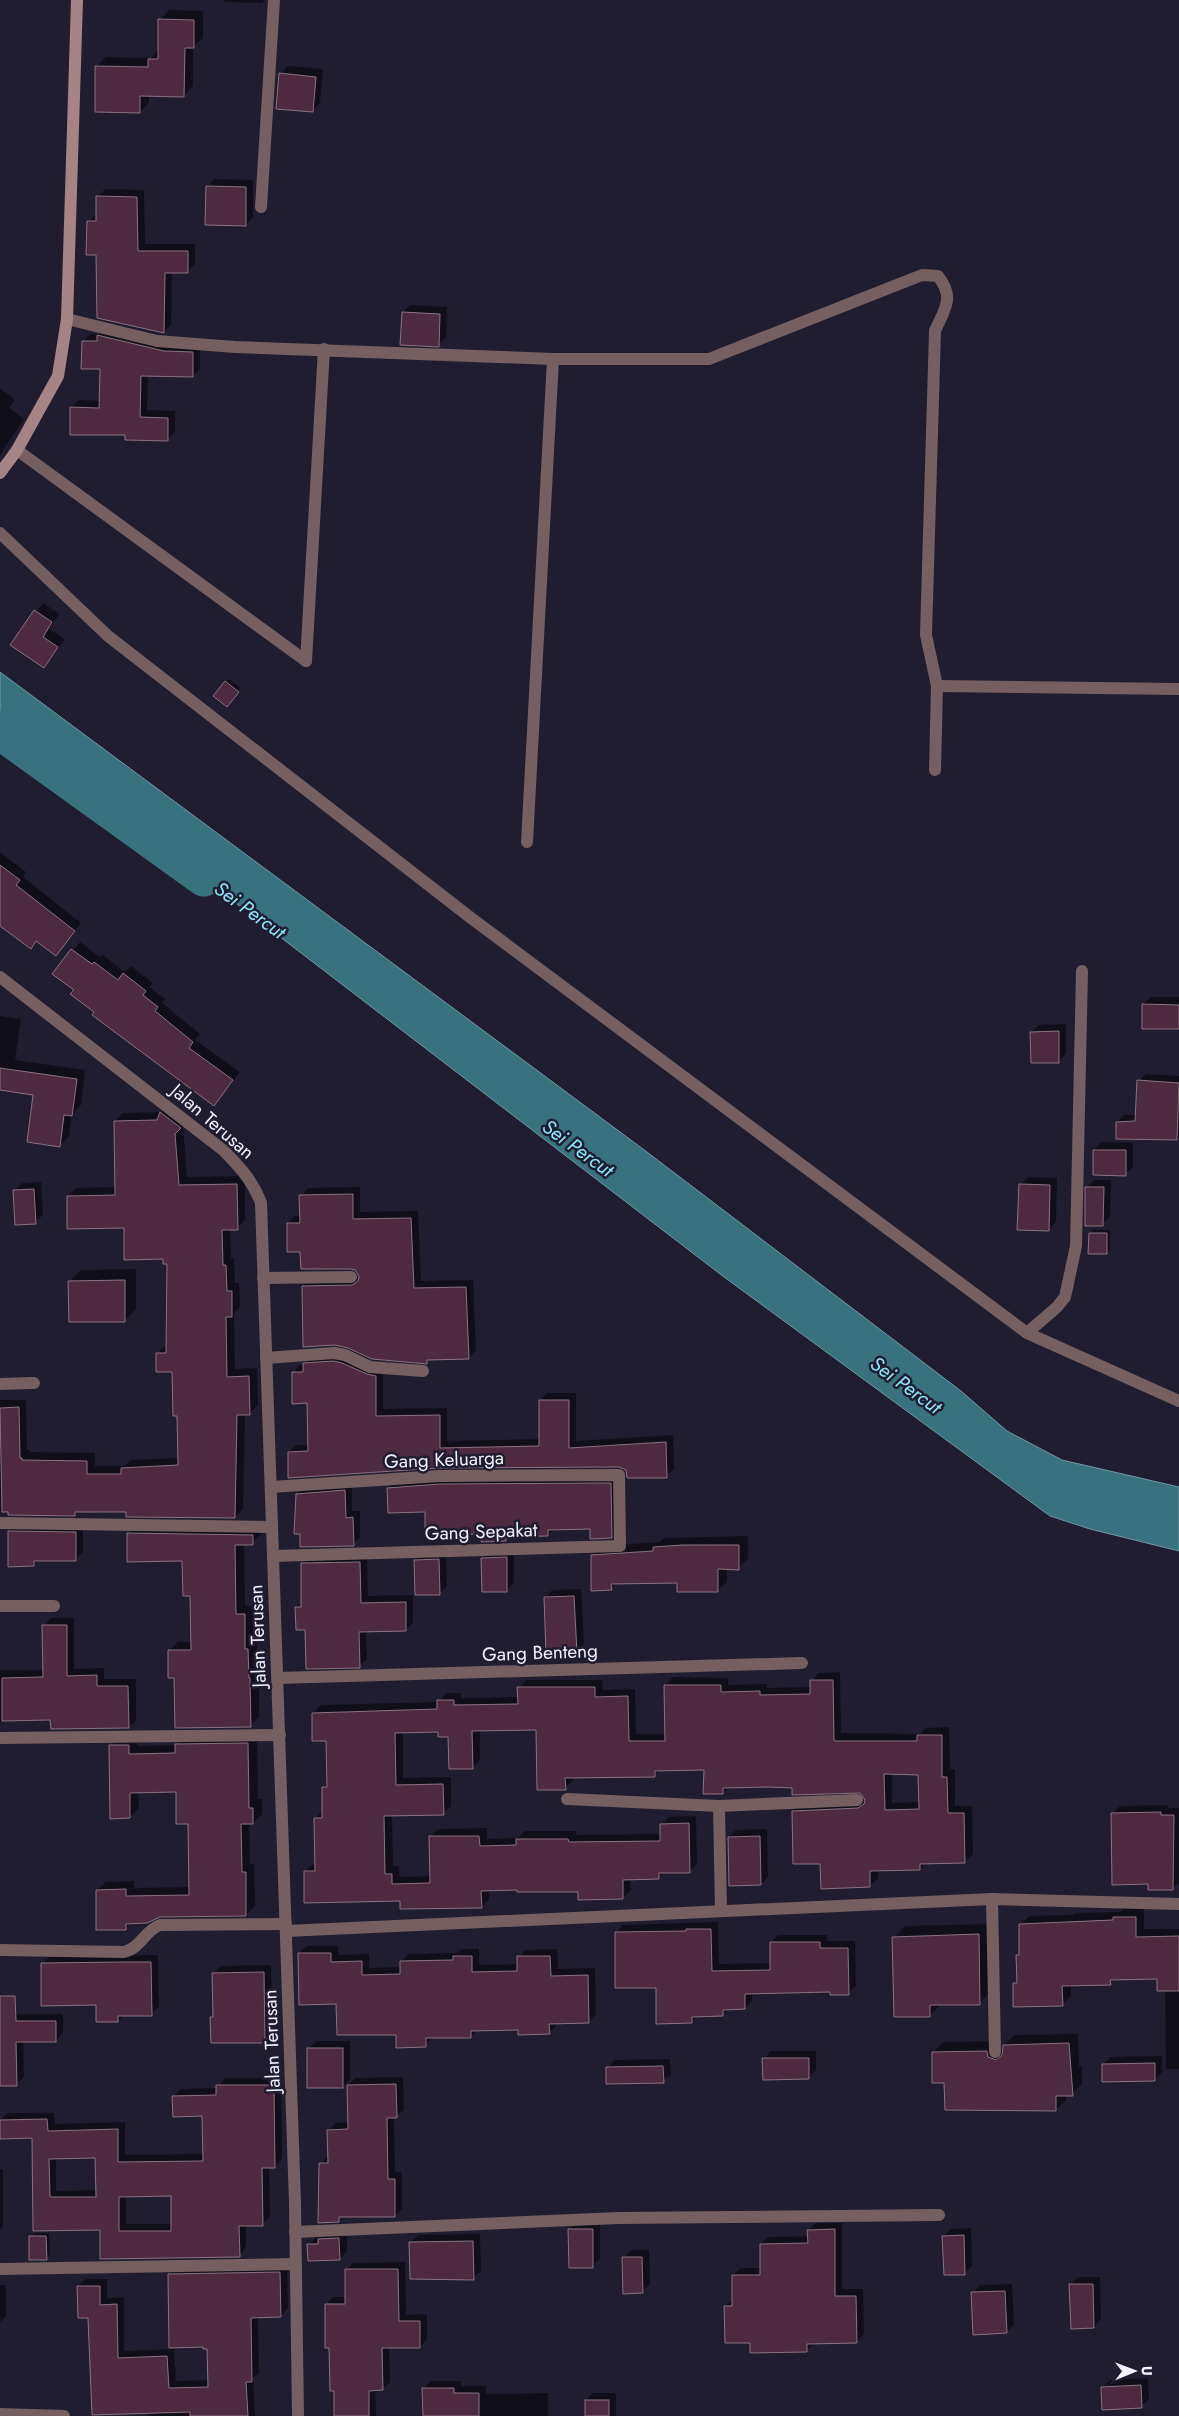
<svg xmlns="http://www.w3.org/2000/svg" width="1179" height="2416" font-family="Jost,sans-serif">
<rect width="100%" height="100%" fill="#1f1d2f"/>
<path fill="#39727f" stroke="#7098a5" d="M0,672l643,477 318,242 46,40 55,29 117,27v64l-89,-22 -40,-13 -326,-239 -560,-429 -164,-120z"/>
<g fill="#0007" fill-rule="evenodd">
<path d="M224,0h41l-3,3 -38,-1z"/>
<path d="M169,10l34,1v27l-10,9v39l-9,10 -35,-1v7l-9,10 -44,-45 10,-10 45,1 8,-9 1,-29z"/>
<path d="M288,66l35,3 -3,34 -8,8 -31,-38z"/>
<path d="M214,179l39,1v37l-7,8 -39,-38z"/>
<path d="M105,189l39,1 1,54h50v20l-8,8 -15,-1 -1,54 -7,7 -76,-110 9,-8 1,-17z"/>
<path d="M410,305l37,2 -1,31 -8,7 -35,-33z"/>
<path d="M105,328l95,17v23l-7,8 -45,-1 -1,35 28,1v21l-8,8 -40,-6 -56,-26 8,-8 21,1 1,-33 -18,-26 7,-8h9z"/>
<path d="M0,389l15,10 -6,9 15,11 -24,36z"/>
<path d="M43,603l16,11 -10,15 16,10 -21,27 -32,-22z"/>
<path d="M229,679l12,9 -11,14 -4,-20z"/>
<path d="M0,852l26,20 -3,5 58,46 -25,31 -19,-14 -7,7 -30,-23z"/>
<path d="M80,942l20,15 3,-2 22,17 6,-6 22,17 -4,4 16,12 -3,4 38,31 -5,6 45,32 -26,33 -118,-93 -21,-23 -21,-15z"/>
<path d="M1151,997h28v31l-36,-24z"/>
<path d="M0,1016l21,3 -6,41 70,10 -4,35 -9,9 -3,22 -9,9 -26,-51 -34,-5z"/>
<path d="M1066,1024v30l-8,8 -27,-30 8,-7z"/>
<path d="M1146,1074l33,2v63l-62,-2v-15l7,-7h13l2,-34z"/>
<path d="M169,1104l14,21 4,52 58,-1v44l-8,8h-7l1,30h3l1,25h4l1,24 -6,6 1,56 22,-1 1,37 -9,9h-4l-2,95 -8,8 -108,-6h-48l-4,4 -75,-4v-111h26l1,50h3v2l65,1v13h29l7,-6 48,-2 -1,-43 -4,-44 -17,-18 10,-8 1,-83 -43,-35 -57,-31 8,-8 40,-1 -1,-66 8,-8 38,-1z"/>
<path d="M1102,1142l31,1v24l-8,7 -31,-24z"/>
<path d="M1028,1177l29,1 -1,44 -8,8 -28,-45z"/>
<path d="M1094,1180h17l-1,37 -8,8 -15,-38z"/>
<path d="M41,1182l2,33 -8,7 -20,-32 7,-7z"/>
<path d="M360,1187v25l58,-1 3,70 52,-1 3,70 -7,8 -39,1 -4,4 -123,-77 7,-7 50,-1 -4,-9 -55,-18 -13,-28 7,-7h6v-20l7,-8z"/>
<path d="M1093,1230h17v19l-3,4 -17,-20z"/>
<path d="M136,1269v40l-11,11 -56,-38 12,-12z"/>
<path d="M342,1354l41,15v40l64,-1v33l93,-2v-39l7,-7h29v48l97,-6 1,34 -8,7 -39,-6 -8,-4 -330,-14 7,-7h13l-1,-43 -15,-29 7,-8h4l8,-8z"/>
<path d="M619,1475l1,53 -9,9 -20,-9 -37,1 -6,6 -38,1 -4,4 -80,-29 -37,-23 8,-9z"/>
<path d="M352,1484v27h8v26l-7,7 -56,-50 7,-7z"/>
<path d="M16,1524l67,1v27l-7,7 -38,1 -5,5 -24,-33z"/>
<path d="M137,1524l124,2v8l-9,9 -8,1 1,62h8v35h4v28h2v48l-9,9 -75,-49 -6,-26 9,-9h14l-1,-47 -8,-35 -55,-26z"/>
<path d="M748,1536v23l-10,9h-11v14l-10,9 -38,-9 -62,1 -6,6 -19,-34 9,-9 58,-4 5,-4z"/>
<path d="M514,1550v33l-7,7 -25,-31 8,-8z"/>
<path d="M446,1552l1,34 -7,7 -25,-32 8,-8z"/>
<path d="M367,1555l1,41 45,-1v27l-7,8h-40l1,29 -8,7 -52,-37 -10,-22 6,-6 -1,-37 8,-8z"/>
<path d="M581,1589l3,55 -8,7 -31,-53 7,-8z"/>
<path d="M51,1618h23v51l30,-1v11h32v41l-8,7 -76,-9 -50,1 -2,3v-52h44v-44z"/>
<path d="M840,1672l1,61 79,1 6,-6 23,-1 1,42h5v37h17l1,48 -8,8 -39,1 -6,6 -42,1v8l-8,8 -49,-24 -28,-51 8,-7 66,-3 -6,-10 -68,-4h-64l-7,6 -17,-24 -44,1 -7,6 -81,1v4l-8,7 -27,-59 -58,1v30l-8,8 -23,-32 -10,-5h-36v47l48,-1v29l-8,8 -51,1 1,51h6v11l32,-1 -1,-39 8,-8 49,-1v11l31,-1 7,-7h51v4l85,-1v-10l8,-7 27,-1 1,48 -8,7 -24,1 -7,6 -28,1 1,11 -8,8 -44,-7 -90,-2v10l-7,8 -81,-7 -96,-29 8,-7 3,-1 -1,-44 8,-9v-22l5,-6 -1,-42 -14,-27 8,-8 118,-3 7,-9h15v5l58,-1v-9l8,-8h75l1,10 32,-1 1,45h30l-1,-49 8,-8 55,1v7l39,-1v4l45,-1 -1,-6 8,-8zM892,1773l27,1 1,28 -28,1z"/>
<path d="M257,1735l1,64h4v15l-9,9h-4l1,41h4l1,42 -9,9 -86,1 -28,6 -6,6 -29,-38 9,-8 28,-1v7l56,-1 -1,-64 -12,-32 -39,1 1,16 -9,9 -19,-72 8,-8h18v9l39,-1 9,-9z"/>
<path d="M1168,1805v3h11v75l-7,6 -22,-6 -38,-69 8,-8z"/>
<path d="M767,1829l1,48 -7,7 -32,-47 7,-7z"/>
<path d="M1144,1908v21h35v140h-13l-1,-79 -7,-12 -43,1 -5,5h-39v12l-9,9 -48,-21 4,-4 2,-55 9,-9 44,-1 2,-2 45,-1 3,-3z"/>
<path d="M718,1922l1,42 52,-1v-20l7,-8h49v6h28l1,45 -8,7 -17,-2 -79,1v9l-8,7h-15l-7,7h-24l-7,7 -34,-36 -41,-53 7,-8z"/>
<path d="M990,1924l1,68 -12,11 -38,1 -12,12 -35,-78 11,-12z"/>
<path d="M307,1946h31v9l31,-1v14l33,-1 -1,-5 8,-8 48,-1 4,-4h18v16l39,-1v-7l8,-7 31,-1 1,20 37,-1 1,46 -7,8h-33v4l-7,7 -30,-4 -41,1 -7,6h-38l-8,10 -88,-43 -38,-50z"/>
<path d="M158,1955l1,52 -8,8h-27l-6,6 -76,-57 8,-8z"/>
<path d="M271,1965l1,69 -8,8 -53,-25 3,-3v-41l7,-7z"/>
<path d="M8,2014h55v19l-7,7 -33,1 1,36 -8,8h-16v-46z"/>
<path d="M1078,2034l1,32h3v18l-10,10h-6v6l-10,10 -110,-28 -13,-30 10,-10 54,-1 1,6 6,3v-5l10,-10z"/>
<path d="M316,2041h34v38l-7,7 -35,-37z"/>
<path d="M771,2051h45v19l-8,8 -44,-19z"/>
<path d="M1162,2056v16l-7,8 -52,-16 8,-7z"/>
<path d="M670,2059l1,15 -8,7 -56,-13 8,-8z"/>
<path d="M403,2077l1,33 -10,7 1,55h7v37l-7,7h-52l-5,5 -17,-58 8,-8 -1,-25 8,-7 13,-1 -1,-37 8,-7z"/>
<path d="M225,2078h56l1,81 -7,8h-6l1,50 -8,8h-16v23l-7,8 -138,-27 -67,1 -1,-93 -33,-17 8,-7h46l1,11 70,-2v33l79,-1 -1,-39 -30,-18 8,-8 36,-1zM96,2157l1,33 -41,1v-33zM172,2195l1,29h-47v-28z"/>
<path d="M0,2169h3v57l-3,4z"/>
<path d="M577,2222h23v37l-7,7 -24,-36z"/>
<path d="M816,2223h26v66h21l1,45 -8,8 -42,1 -8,8 -55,-9 -26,-35 8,-8v-24l8,-7h20v-24l7,-7 41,-1v-6z"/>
<path d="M971,2228l1,38 -7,7 -21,-37 7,-7z"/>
<path d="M347,2231v20l-7,8 -31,-14 7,-8z"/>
<path d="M34,2233h15l1,22 -4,4 -16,-22z"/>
<path d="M480,2234l1,37 -8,7 -62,-36 7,-7z"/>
<path d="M631,2250h18l1,34 -8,8 -19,-34z"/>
<path d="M405,2262l1,53 21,-1v25l-7,8h-31l1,35 -8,7h-7l1,27h-41v-26l-9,-85 7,-8h13v-27l7,-7z"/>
<path d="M287,2265l1,43 -7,8 -23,1 1,56 -6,5 2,38h-107v-4l-59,-96 -11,-30 8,-7h21v19l17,-1v54l50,-2 2,32 33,-1 -1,-32 -39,-73 8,-8z"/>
<path d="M1078,2277h22l1,42 -7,8 -24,-42z"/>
<path d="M1012,2284l2,41 -8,7 -33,-39 7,-8z"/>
<path d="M0,2285h6v31l-6,6z"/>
<path d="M1148,2378l1,21 -7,7 -40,-18 8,-8z"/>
<path d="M431,2381h30v5h25v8l62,-1v23h-124l-1,-27z"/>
<path d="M593,2393h23v23h-30v-16z"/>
</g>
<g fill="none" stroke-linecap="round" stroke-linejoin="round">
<path stroke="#39727f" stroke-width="39" d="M0,730l204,147"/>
</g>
<g fill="#4e2a40" stroke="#8a737f" fill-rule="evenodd">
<path d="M158,19l36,1v28h-9l-1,49 -44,-1v17l-45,-1v-46l53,1v-8h10z"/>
<path d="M279,73l37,4 -3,35 -37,-3z"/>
<path d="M206,186l40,1v39l-41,-1z"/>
<path d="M96,196l41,1 1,54h50v22h-23l-1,60 -67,-15 -1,-63h-10l1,-34h9z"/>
<path d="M402,312l38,2 -1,33 -39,-2z"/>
<path d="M97,335l67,16 29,1v25l-52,-1 -1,41 28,1v23l-43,-1v-5h-55v-28l29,1 1,-39h-19l1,-28h15z"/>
<path d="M34,610l18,12 -9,15 15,10 -14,21 -34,-23z"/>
<path d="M225,681l14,11 -12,15 -14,-11z"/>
<path d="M0,865l20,15 -4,5 59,46 -19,25 -20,-15 -5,8 -31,-23z"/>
<path d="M71,949l21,15 2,-2 24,18 5,-7 23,18 -3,4 15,12 -3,4 38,31 -4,6 44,32 -19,26 -122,-91 2,-3 -24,-18 4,-4 -22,-16z"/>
<path d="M1142,1004l37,1v24h-37z"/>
<path d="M1059,1031v32h-28l-1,-31z"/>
<path d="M0,1068l77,11 -5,37 -8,-1 -4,32 -33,-5 6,-47 -33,-5z"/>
<path d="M1137,1080l42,3 -2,57 -61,-1v-17l19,-1z"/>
<path d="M160,1112l21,16 -6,6 4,51 58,-1 1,46h-16l1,35h3l1,26h5v26h-6l1,60 22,-1 1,39h-13l-2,103 -109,-1v-5h-51v4l-67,-1v-3h-6l-2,-104 19,-1 1,51h2v2l65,1v13h34v-6l57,-3 -1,-49h-4l-1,-44h-16v-19h10l1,-89h-4v-5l-39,1v-32l-57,1v-33l48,-1 -1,-74 43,-1z"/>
<path d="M1093,1150h33v26l-33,-1z"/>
<path d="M1019,1184l31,1 -1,46 -32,-1z"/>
<path d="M1085,1187h19l-1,39h-18z"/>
<path d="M34,1189l2,35 -21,1 -2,-35z"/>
<path d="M353,1194v25l58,-1 3,70 52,-1 3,72 -42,1v4l-55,-5 -24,-11 -13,-3 -32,2 -1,-61 50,-1 6,-4 1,-5 -4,-6 -4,-1h-50l-1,-17h-13v-29h13l-1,-28z"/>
<path d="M1089,1233h18v21h-19z"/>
<path d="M125,1280v42h-56l-1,-41z"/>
<path d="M334,1361l8,2 25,11 9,2v40l64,-1v33l99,-2v-46h30v48l97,-6 1,36h-40l-1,-8 -7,-3 -180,1 -151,10v-26l20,-1 -1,-48 -15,1v-32h11v-9z"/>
<path d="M611,1483l1,55 -22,1v-10l-42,1v6l-42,1v4l-25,1v-8l-56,1v-23l-37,1 -1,-25 53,-4z"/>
<path d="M345,1490l1,28 7,-1 1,29 -54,1v-13h-6l2,-40z"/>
<path d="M8,1531l68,1v29h-42v5l-26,1z"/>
<path d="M127,1533l126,2v10h-18l1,69h9v35h3l1,29h1l1,49 -76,1 -1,-50h-6v-28h23l-1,-54h-7l-1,-35 -55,1z"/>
<path d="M683,1545h56v25l-21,-1v23h-41v-9l-66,1 1,6 -21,1v-36l62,-4v-4z"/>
<path d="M507,1557v35h-25l-1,-34z"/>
<path d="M439,1559l1,36h-25l-1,-35z"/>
<path d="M360,1562l1,41 45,-1v29l-47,1 1,36 -54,1 -1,-39h-9l-1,-23h6v-44z"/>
<path d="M574,1596l3,57 -31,1 -2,-57z"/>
<path d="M42,1625h25v51l30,-1v11h31l1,42 -78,1 -1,-9 -48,1v-43l41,-1z"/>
<path d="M810,1680h23l1,61h83v-6h25v42h5l1,36h16l1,50 -45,1v6l-50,1v16l-49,2 -1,-25h-27l-1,-53 66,-3 6,-4 1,-4 -5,-7 -68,2v-7l-23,-1 -46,1v6h-20l1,-24 -49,1v6l-90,1 1,12h-29l-1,-60 -64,1 1,38h-24l-1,-32h-10v-5l-43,1 1,52 47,-1 1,31 -60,1 1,58h7v10l38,-1 -1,-47h50l1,10 36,-1v-6h52l1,3 91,-1v-17l29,-1 1,50h-31v6l-36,1v19l-45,1v-8h-61v-2l-36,1 1,17 -82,1v-8l-96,2v-32h11l-1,-53h8v-31h5l-1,-46h-14v-28l125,-4v-9h17v5l64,-1 -1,-17h78v10l33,-1 1,45h36l-1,-56h57v7l39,-1v4l50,-1zM884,1774l34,1 1,34 -34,1z"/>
<path d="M248,1743l1,65h4v16h-12l1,48h4v44l-86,1 -13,6 -21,1v6h-30v-40l30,-1v7l63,-1 -1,-71h-12v-32l-46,1v25l-20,1 -1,-74h20v9l46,-1v-9z"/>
<path d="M1161,1812v3h13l-1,75h-25v-6l-36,1 -1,-72z"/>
<path d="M760,1836l1,49 -32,1 -1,-49z"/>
<path d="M1113,1917h23v20l43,-1v55h-22v-12l-47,1 1,5 -49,1 1,20 -50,1v-24h4l-1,-28h3v-31l94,-4z"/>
<path d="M686,1929h25l1,42 58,-1v-28h50v6h28l1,47h-19v-3l-85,2v15l-22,1v6l-31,1v6l-36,1v-36h-41v-56l71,-1z"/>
<path d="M979,1934l1,71h-50v12h-36l-2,-80z"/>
<path d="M298,1953h33v9l31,-1v14l38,-1v-13l53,-1v-4h19v16l45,-1v-15h33l1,20 37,-1 1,48 -40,1 1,10 -32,1v-5l-47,1v7h-45v9l-30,1v-13h-59l-1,-31 -37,1z"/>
<path d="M123,1962h28l1,54h-34v6h-22v-17l-55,1v-43z"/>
<path d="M264,1972l1,71h-54l-1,-26h3l-1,-44z"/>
<path d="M0,1996h15l1,25h40v21h-40l1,44h-17z"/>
<path d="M1069,2043l4,53h-17v15l-111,-1 -1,-27h-12v-31l55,-1 1,6 8,3 6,-5 1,-10z"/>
<rect x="307" y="2048" width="36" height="40"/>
<path d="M762,2058h47v21l-46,1z"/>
<path d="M1155,2063v18l-53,1v-18z"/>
<path d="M663,2066l1,17 -58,1v-17z"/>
<path d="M396,2084l1,34h-10l1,61h7v38h-56v5l-21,1 1,-60h9l-1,-33 21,-1 -1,-44z"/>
<path d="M216,2085h58l1,83h-13l1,58h-24l1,31 -140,2v-29l-67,1 -1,-93 -32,1v-19l47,-1 1,12 70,-2v33l85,-1 -1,-45 -29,1 -1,-21 44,-1zM95,2158l1,39h-46l-1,-38zM171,2196v35h-52v-34z"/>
<path d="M568,2229h25v39h-24z"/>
<path d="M835,2229v67h21l1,47 -50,1v8l-57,1v-10h-25l-1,-37h8v-31h28v-31l48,-1 -1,-13z"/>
<path d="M964,2235l1,40h-21l-2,-39z"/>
<path d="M29,2236h17l1,24h-18z"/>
<path d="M339,2238l1,22 -32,1 -1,-17h11v-5z"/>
<path d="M473,2241l1,39 -64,-1 -1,-37z"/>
<path d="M622,2257h20l1,36 -20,1z"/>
<path d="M345,2269h53l1,52h21v27h-38l1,42 -14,1v25h-35v-25h-4l-1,-43h-4v-44h20z"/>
<path d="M280,2272l1,45 -30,1 1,64h-6l2,34h-58v-4l-98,3 -4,-97h-10l-1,-32h23v19l17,-1 1,54 49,-2 2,32 39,-1 -1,-38h-4v-2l-34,1 -1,-74z"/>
<path d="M1069,2284h24l1,44 -23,1z"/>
<path d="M1005,2291l2,42 -34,2 -2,-43z"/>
<path d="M1141,2385l1,23 -40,2 -1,-23z"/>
<path d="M422,2388h32v5h25v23h-56z"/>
<rect x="585" y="2400" width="24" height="16"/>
</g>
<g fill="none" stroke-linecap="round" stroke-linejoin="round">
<g stroke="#755f60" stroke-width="12">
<path d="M261,207l13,-207"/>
<path d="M67,319l90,22 78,6 318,12h156l213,-84 16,1c17,22 7,32 -3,55l-9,304 11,51 -2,84"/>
<path d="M17,450l289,211"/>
<path d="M0,533l108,103 363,282 556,415 30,-26 8,-10 11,-51 6,-275"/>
<path d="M306,661l18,-312"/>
<path d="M937,686l242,3"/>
<path d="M527,842l26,-483"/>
<path d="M0,977l223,173c16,16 30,31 38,53l34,1000 3,213"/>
<path d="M263,1278l88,-1"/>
<path d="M1027,1333l152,68"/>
<path d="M266,1358l68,-5 11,2 25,12 53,4"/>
<path d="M0,1384l34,-1"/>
<path d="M271,1487l169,-11 179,-1 1,71 -347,10"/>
<path d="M0,1523l272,4"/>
<path d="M0,1606h54"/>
<path d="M278,1678l524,-15"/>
<path d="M0,1738l280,-3"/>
<path d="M567,1799l152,7"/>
<path d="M992,1899l3,153"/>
<path d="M721,1911l-2,-105 138,-6"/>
<path d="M286,1931l706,-32 187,5"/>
<path d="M0,1950l124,2c17,-4 20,-21 36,-27l126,-1"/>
<path d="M295,2232l323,-14 321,-3"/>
<path d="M0,2269l295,-5"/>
<path d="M0,2414l64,2"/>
</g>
<path stroke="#a68384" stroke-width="12" d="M0,473l17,-23 41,-74 9,-57 10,-319"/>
</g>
<g text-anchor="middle" stroke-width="5" stroke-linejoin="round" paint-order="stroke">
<g font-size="19" fill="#f2f1fe" stroke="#1f1d2f">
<text transform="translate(213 1121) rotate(41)" y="7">Jalan Terusan</text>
<text transform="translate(444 1459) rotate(-2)" y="7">Gang Keluarga</text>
<text transform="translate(481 1531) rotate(-2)" y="7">Gang Sepakat</text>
<text transform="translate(257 1636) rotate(-92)" y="7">Jalan Terusan</text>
<text transform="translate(540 1652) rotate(-2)" y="7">Gang Benteng</text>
<text transform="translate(271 2041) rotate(-92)" y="7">Jalan Terusan</text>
</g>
<g font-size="20" font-style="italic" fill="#8be8fe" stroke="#1f1d2f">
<text transform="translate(250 910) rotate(36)" y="7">Sei Percut</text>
<text transform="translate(578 1148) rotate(36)" y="7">Sei Percut</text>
<text transform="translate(906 1385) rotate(36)" y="7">Sei Percut</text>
</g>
</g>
<g transform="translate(1134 2371) rotate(89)" stroke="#1f1d2f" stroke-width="4" paint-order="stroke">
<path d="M0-4L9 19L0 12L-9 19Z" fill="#f2f1fe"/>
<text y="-8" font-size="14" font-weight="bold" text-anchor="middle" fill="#f2f1fe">U</text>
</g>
</svg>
